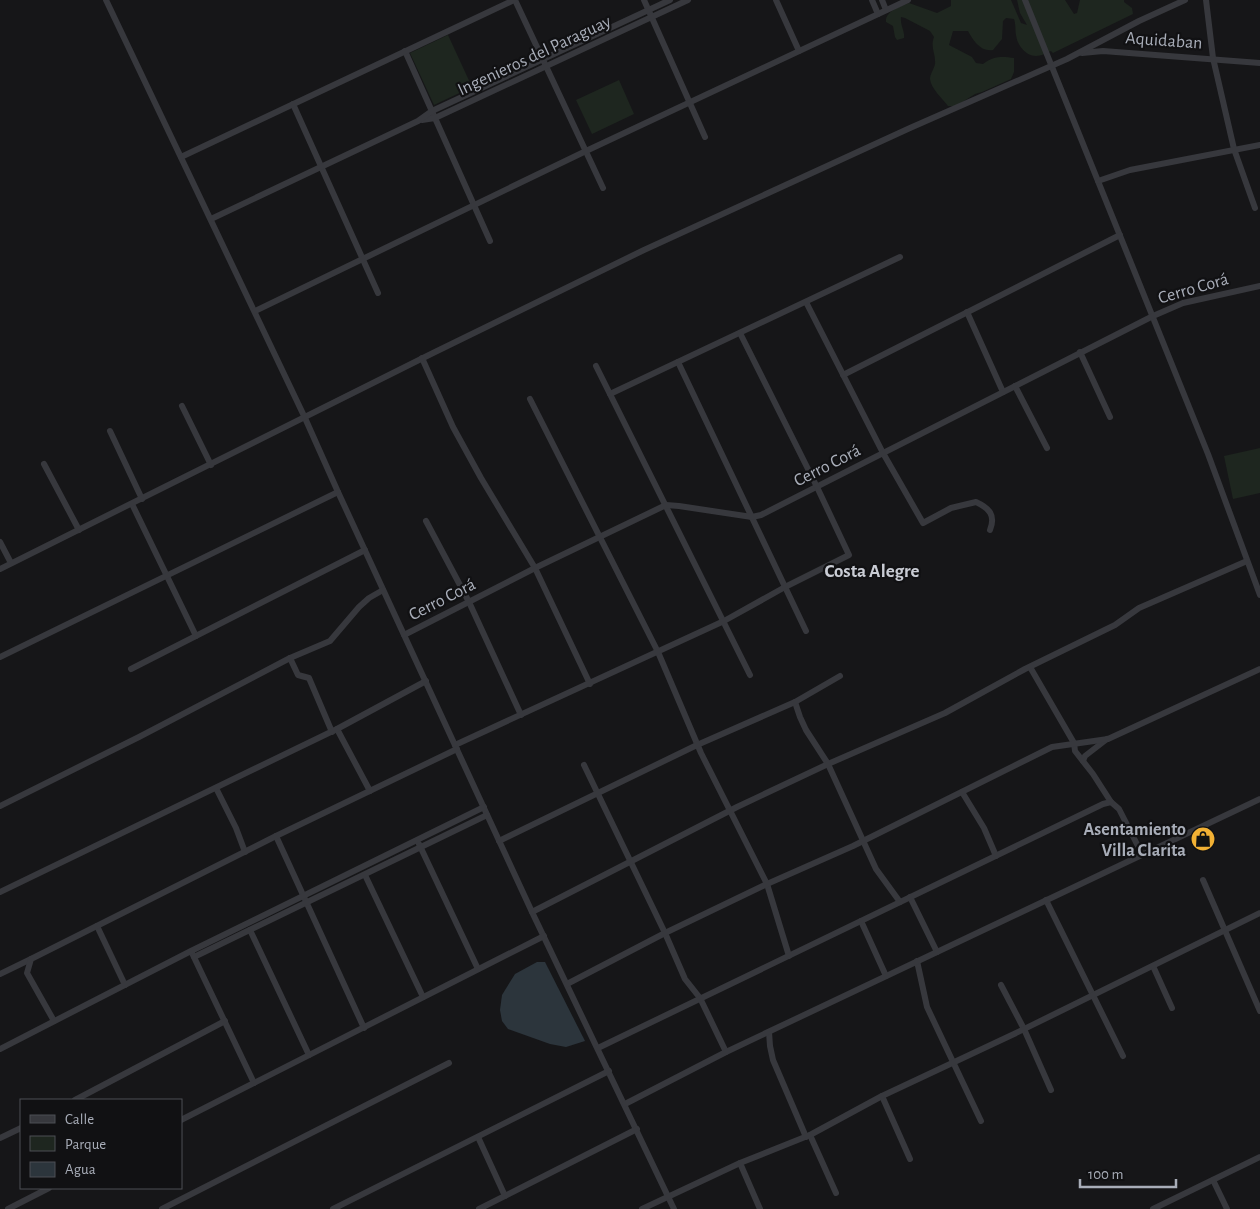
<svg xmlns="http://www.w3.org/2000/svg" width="1260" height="1209" font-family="'Alegreya Sans',sans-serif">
<rect width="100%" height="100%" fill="#161618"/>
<g fill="#1e261f">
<path d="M951,0h60l10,23 6,2 -7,-12 -3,-13h48l9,14 3,-1 3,-13h44v2l8,6 1,6 -80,39 -2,-2c-4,2 -10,5 -15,5 -10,0 -19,-11 -20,-21 -1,-6 0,-10 -2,-16l-8,-1 -3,3 -1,18 -9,11c-13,2 -20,-10 -25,-19h-15l-4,14 23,12 4,6 7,1c10,-8 19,-8 31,-6v14l-3,7 -29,13 -7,2 -19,12h-8c-5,-7 -17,-17 -18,-27 0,-5 4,-10 5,-15 1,-10 -5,-16 -1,-27l-4,-6 -25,-13 -4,-1c-1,8 4,14 3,21l-7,2 -2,-3 -2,-11 -7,-4c-1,-11 14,-15 23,-19l28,10 14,-7z"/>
<path d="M448,35l24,52 -38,18 -24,-52z"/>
<path d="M619,80l15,34 -42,20 -16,-34z"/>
<path d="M1260,448v45l-27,6 -9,-43z"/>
</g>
<path fill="#2c353c" d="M537,962h8l40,79 -19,6 -16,-3 -42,-15 -6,-8 -2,-11 2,-15 13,-21z"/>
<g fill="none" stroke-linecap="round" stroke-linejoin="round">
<g stroke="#37383d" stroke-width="6">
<path d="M106,0l199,418 33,74 194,420 142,297"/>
<path d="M515,0l88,188"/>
<path d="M644,0l61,137"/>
<path d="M776,0l23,51"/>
<path d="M872,0l6,14"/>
<path d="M882,0l4,10"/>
<path d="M1025,0l183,454 52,141"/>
<path d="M1206,0l7,58 21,91 21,59"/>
<path d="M405,51l85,190"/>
<path d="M1082,53l21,-2 157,12"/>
<path d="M293,104l85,189"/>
<path d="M422,120l13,-2 253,-118"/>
<path d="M181,157l333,-157"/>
<path d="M1098,181l32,-11 130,-25"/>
<path d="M211,219l207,-98 14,-10 238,-111"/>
<path d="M806,302l77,151 40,70 28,-15 25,-6c13,6 20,13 14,28"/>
<path d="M255,311l331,-160 322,-151"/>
<path d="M967,312l36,80"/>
<path d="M1080,352l30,65"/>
<path d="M422,358l31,69 28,51 54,90 55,116"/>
<path d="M678,362l128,269"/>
<path d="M596,366l154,309"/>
<path d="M843,375l277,-140"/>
<path d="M1015,386l32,62"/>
<path d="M610,394l290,-137"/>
<path d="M530,399l128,253 43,101 66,131 22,72"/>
<path d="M182,406l29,59"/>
<path d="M110,431l32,68"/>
<path d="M44,464l35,66"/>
<path d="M132,504l64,132"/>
<path d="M426,521l43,81 52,113"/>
<path d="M0,542l11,21"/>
<path d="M0,569l433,-216 211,-103 266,-122 157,-69 72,-38 46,-21"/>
<path d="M404,635l131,-67 131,-63 13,1 73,11 9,-2 392,-199 30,-13 77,-17"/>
<path d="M0,657l338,-165"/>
<path d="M290,658l8,17 11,3 23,54"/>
<path d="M1030,667l44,76 1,8 18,23 18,28 8,7 23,45"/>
<path d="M131,669l234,-119"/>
<path d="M795,702l5,15 6,13 22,34 48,105 24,33"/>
<path d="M337,729l33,62"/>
<path d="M455,745l269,-124 61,-34 64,-32 -32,-68 -77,-154"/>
<path d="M1083,761l2,-5 22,-17"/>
<path d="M584,765l81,168 20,46 15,19 26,54"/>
<path d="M216,788l20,40 9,24"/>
<path d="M962,792l22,36 12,28"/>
<path d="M0,806l139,-69 151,-79 40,-17 29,-34 10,-9 14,-8"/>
<path d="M276,836l88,192"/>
<path d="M499,841l198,-96 98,-43 45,-26"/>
<path d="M419,844l59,125"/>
<path d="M365,875l58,122"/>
<path d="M1203,880l57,131"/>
<path d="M0,892l337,-163 89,-48"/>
<path d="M910,897l27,55"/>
<path d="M1046,900l77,156"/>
<path d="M532,912l205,-105 91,-43 117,-51 80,-44 90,-44 24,-17 108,-47"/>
<path d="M861,921l25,55"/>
<path d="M97,926l28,59"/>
<path d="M250,930l59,125"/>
<path d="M192,953l62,130"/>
<path d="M194,957l293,-142"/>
<path d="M917,961l10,46 54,114"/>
<path d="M1153,966l19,42"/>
<path d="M0,974l31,-15"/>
<path d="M567,984l98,-51 102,-49 86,-38 199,-99 56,-8 152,-70"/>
<path d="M1001,985l23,44 27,61"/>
<path d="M54,1021l-27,-48 4,-14 245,-123 181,-87"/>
<path d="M769,1032l1,14 3,14 33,77"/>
<path d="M598,1048l505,-244 8,-2"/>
<path d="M0,1049l191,-98 293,-144"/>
<path d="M882,1096l28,63"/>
<path d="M75,1100l150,-79"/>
<path d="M625,1104l101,-52 534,-253"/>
<path d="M181,1120l363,-184"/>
<path d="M810,1135l26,58"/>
<path d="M478,1137l27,59"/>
<path d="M0,1138l21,-10"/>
<path d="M740,1163l20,46"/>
<path d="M1213,1180l14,29"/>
<path d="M8,1209l41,-21"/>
<path d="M162,1209l287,-146"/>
<path d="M333,1209l276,-138"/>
<path d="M479,1209l158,-80"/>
<path d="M642,1209l98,-46 70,-28 72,-39 132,-62 246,-121"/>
<path d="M1153,1209l107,-52"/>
</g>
</g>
<defs>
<symbol id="shop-disc" viewBox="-11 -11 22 22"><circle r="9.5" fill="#f2b134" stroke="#111113"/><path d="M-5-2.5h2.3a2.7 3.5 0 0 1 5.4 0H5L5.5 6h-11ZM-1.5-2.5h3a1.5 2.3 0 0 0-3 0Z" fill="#111"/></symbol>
</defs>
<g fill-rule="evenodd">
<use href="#shop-disc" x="1189" y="825" width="28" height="28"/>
</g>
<g text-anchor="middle" stroke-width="4.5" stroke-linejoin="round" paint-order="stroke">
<g font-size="18" fill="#a8adb8" stroke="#111113">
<text transform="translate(1164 40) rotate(4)" y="6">Aquidaban</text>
<text transform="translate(534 55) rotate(-25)" y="6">Ingenieros del Paraguay</text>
<text transform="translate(1193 288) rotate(-16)" y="6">Cerro Corá</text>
<text transform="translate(827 465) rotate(-27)" y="6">Cerro Corá</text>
<text transform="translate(442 599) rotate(-27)" y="6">Cerro Corá</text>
</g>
<g font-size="18" font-weight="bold" fill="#a8adb8" stroke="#111113" text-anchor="end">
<text x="1186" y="835">Asentamiento<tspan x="1186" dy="21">Villa Clarita</tspan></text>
</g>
<g font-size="19" font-weight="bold" fill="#c9ccd4" stroke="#111113">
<text x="872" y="577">Costa Alegre</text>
</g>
</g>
<rect x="20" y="1099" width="162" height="90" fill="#111113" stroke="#4d4f55"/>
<rect x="30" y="1115" width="25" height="8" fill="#37383d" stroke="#4d4f55"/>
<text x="65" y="1124" font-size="15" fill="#a8adb8">Calle</text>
<rect x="30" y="1136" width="25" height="15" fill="#1e261f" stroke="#4d4f55"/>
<text x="65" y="1149" font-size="15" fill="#a8adb8">Parque</text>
<rect x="30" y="1162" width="25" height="15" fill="#2c353c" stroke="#4d4f55"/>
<text x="65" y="1174" font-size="15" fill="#a8adb8">Agua</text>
<path d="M1080 1179v8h96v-8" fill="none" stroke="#a8adb8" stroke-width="2.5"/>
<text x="1088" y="1179" font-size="15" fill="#a8adb8" stroke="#111113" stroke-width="4" paint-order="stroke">100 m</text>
</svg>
